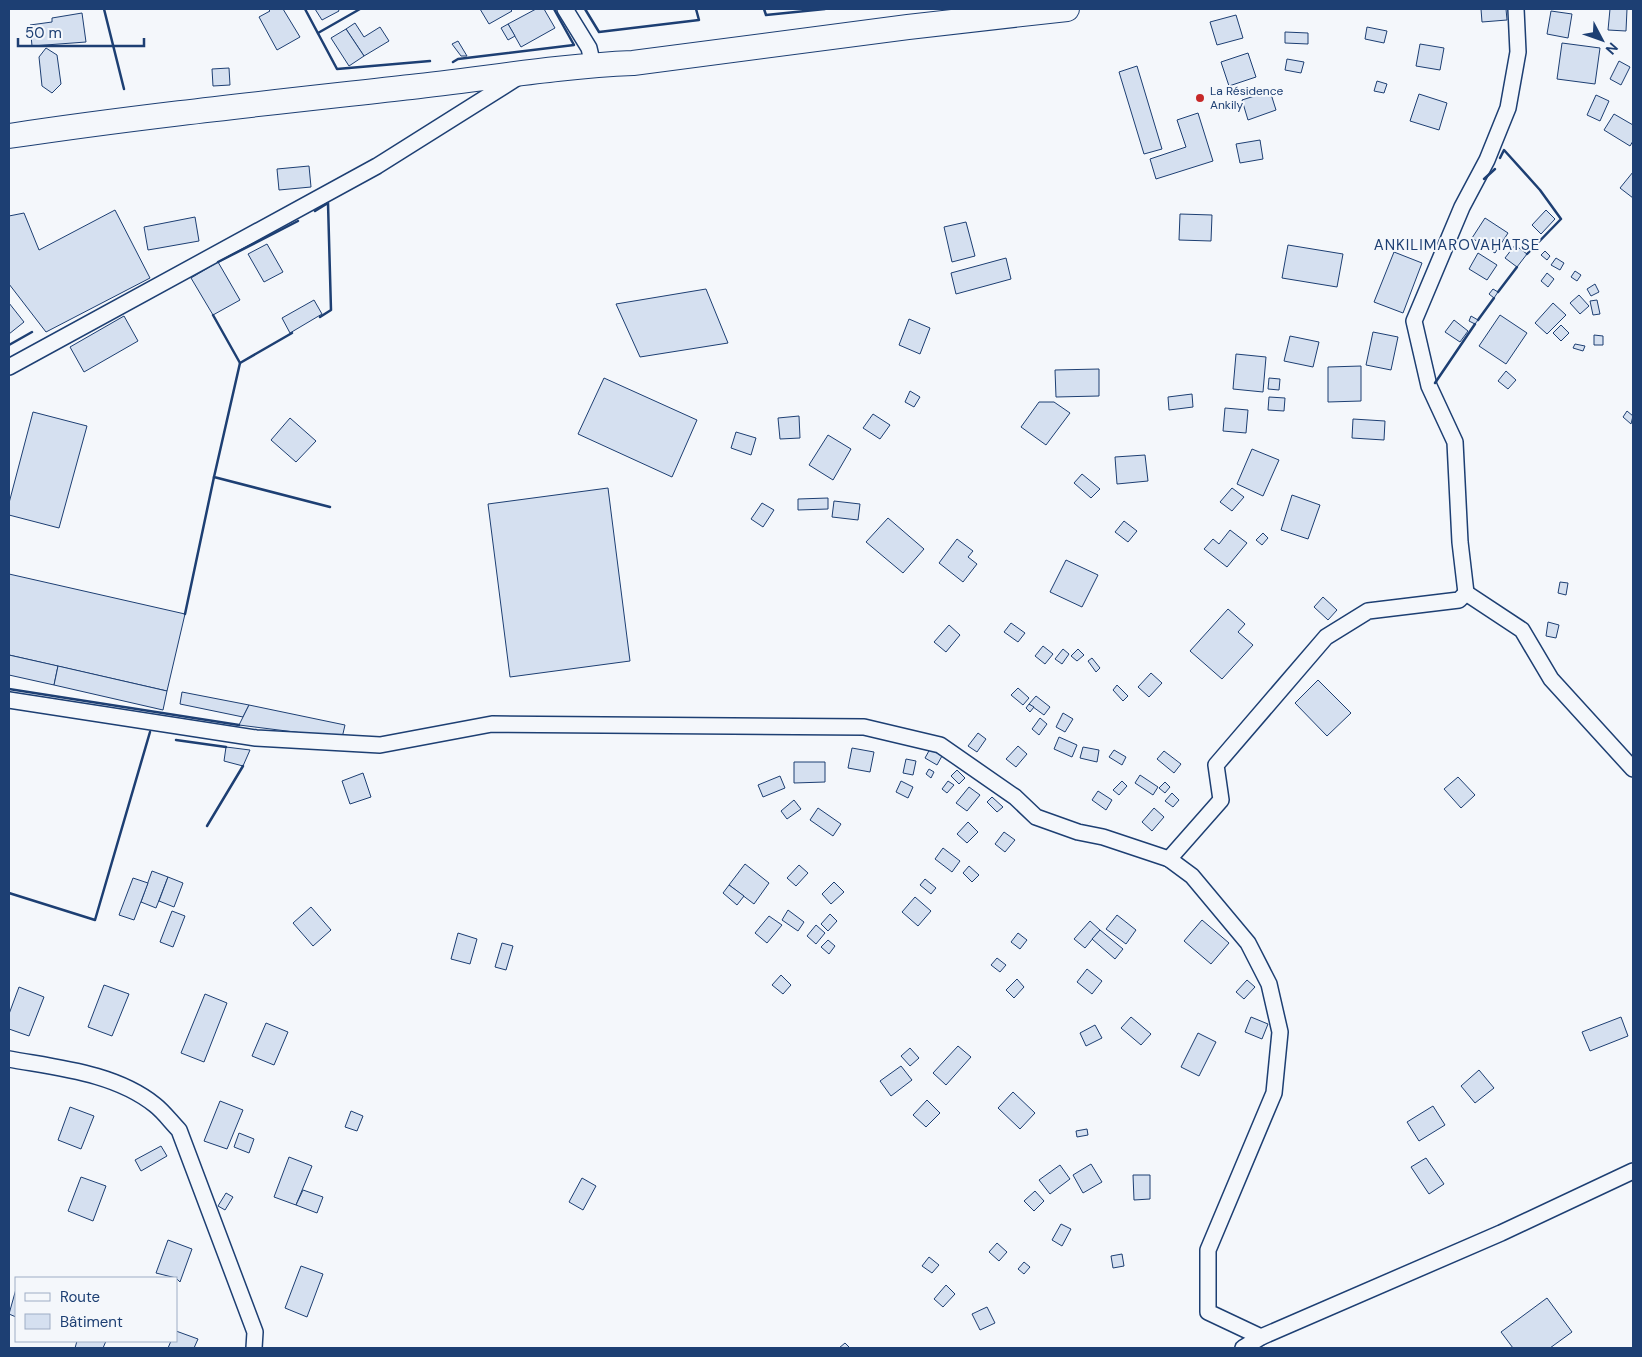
<svg xmlns="http://www.w3.org/2000/svg" width="1642" height="1357" font-family="'DM Sans',sans-serif">
<rect width="100%" height="100%" fill="#f4f7fb"/>
<g fill="#d5e0f0" stroke="#1d3f73">
<path d="M268,9h15l17,28 -23,13 -18,-33 11,-6z"/>
<path d="M315,9h23l1,2 -17,9z"/>
<path d="M480,9h30l2,2 -23,13z"/>
<path d="M536,9h8l11,19 -34,19 -13,-23z"/>
<path d="M1481,9h25l1,11 -25,2z"/>
<path d="M1610,9h17l-1,22 -18,-1z"/>
<path d="M1551,11l21,3 -4,24 -21,-4z"/>
<path d="M82,13l4,29 -54,4 -2,-21 22,-3v-4z"/>
<path d="M1236,15l7,23 -26,7 -7,-23z"/>
<path d="M355,23l9,14 16,-10 9,14 -25,15 -18,-27z"/>
<path d="M508,24l7,12 -7,4 -7,-12z"/>
<path d="M1367,27l20,4 -3,12 -19,-4z"/>
<path d="M346,29l18,27 -15,10 -18,-28z"/>
<path d="M1285,32l23,1v11l-23,-1z"/>
<path d="M458,41l9,15h-6l-9,-12z"/>
<path d="M1562,43l38,5 -5,36 -38,-5z"/>
<path d="M1420,44l24,4 -4,22 -24,-4z"/>
<path d="M46,48l11,7 4,29 -9,9 -10,-7 -3,-29z"/>
<path d="M1248,53l8,24 -27,9 -8,-24z"/>
<path d="M1287,59l17,3 -3,11 -16,-3z"/>
<path d="M1619,61l11,6 -9,18 -11,-6z"/>
<path d="M1137,66l25,83 -18,5 -25,-82z"/>
<path d="M229,68l1,17 -17,1 -1,-17z"/>
<path d="M1377,81l10,3 -3,9 -10,-2z"/>
<path d="M1270,91l6,19 -28,10 -6,-20z"/>
<path d="M1419,94l28,9 -8,27 -29,-9z"/>
<path d="M1596,95l13,6 -9,20 -13,-6z"/>
<path d="M1198,113l15,48 -57,18 -6,-20 36,-12 -9,-27z"/>
<path d="M1614,114l19,11v16l-3,5 -26,-16z"/>
<path d="M1260,140l3,19 -23,4 -4,-19z"/>
<path d="M309,166l2,21 -32,3 -2,-21z"/>
<path d="M1633,172v26l-13,-10z"/>
<path d="M115,210l35,68 -104,54 -37,-48v-68l15,-3 15,37z"/>
<path d="M1546,210l9,9 -14,15 -9,-9z"/>
<path d="M1180,214l32,1 -1,26 -32,-1z"/>
<path d="M195,217l4,24 -51,9 -4,-23z"/>
<path d="M1485,218l23,15 -13,20 -23,-15z"/>
<path d="M966,222l9,34 -23,6 -8,-35z"/>
<path d="M267,244l16,28 -19,10 -16,-28z"/>
<path d="M1288,245l55,9 -6,33 -55,-9z"/>
<path d="M1515,245l12,9 -10,13 -12,-9z"/>
<path d="M1545,251l5,5 -3,4 -6,-5z"/>
<path d="M1394,252l28,11 -19,50 -29,-11z"/>
<path d="M1478,253l19,12 -10,15 -18,-11z"/>
<path d="M1006,258l5,21 -55,15 -5,-21z"/>
<path d="M1556,258l8,5 -4,7 -9,-5z"/>
<path d="M218,262l22,38 -27,15 -22,-37z"/>
<path d="M1575,271l6,4 -4,6 -6,-4z"/>
<path d="M1547,273l7,6 -6,8 -7,-6z"/>
<path d="M1595,284l4,8 -8,4 -4,-7z"/>
<path d="M706,289l22,54 -88,14 -24,-53z"/>
<path d="M1493,289l5,3 -4,6 -5,-4z"/>
<path d="M1579,295l10,11 -9,8 -10,-11z"/>
<path d="M314,300l8,14 -32,19 -8,-15z"/>
<path d="M1597,300l3,14 -7,1 -3,-14z"/>
<path d="M9,303l15,19 -15,12z"/>
<path d="M1553,303l13,12 -19,19 -12,-11z"/>
<path d="M1500,315l27,18 -21,31 -27,-18z"/>
<path d="M124,316l14,25 -54,31 -14,-25z"/>
<path d="M1471,316l7,4 -3,4 -6,-3z"/>
<path d="M909,319l21,9 -10,26 -21,-9z"/>
<path d="M1454,320l14,11 -8,11 -15,-10z"/>
<path d="M1561,325l8,8 -8,8 -8,-8z"/>
<path d="M1373,332l25,5 -7,33 -25,-5z"/>
<path d="M1594,335l9,1v9h-9z"/>
<path d="M1290,336l29,6 -6,25 -29,-6z"/>
<path d="M1575,344l10,2 -2,5 -10,-3z"/>
<path d="M1236,354l30,3 -3,35 -30,-3z"/>
<path d="M1361,366v35l-33,1v-35z"/>
<path d="M1099,369v27l-43,1 -1,-27z"/>
<path d="M1506,371l10,9 -8,9 -10,-8z"/>
<path d="M604,378l93,42 -25,57 -94,-43z"/>
<path d="M1269,378l11,1 -1,11 -11,-1z"/>
<path d="M910,391l10,6 -6,10 -9,-5z"/>
<path d="M1192,394l1,13 -24,3 -1,-13z"/>
<path d="M1269,397l16,1 -1,13 -16,-1z"/>
<path d="M1039,402h15l16,11 -24,32 -25,-18z"/>
<path d="M1225,408l23,2 -2,23 -23,-2z"/>
<path d="M1627,411l6,5 -2,8 -8,-7z"/>
<path d="M33,412l54,14 -28,102 -50,-13v-12z"/>
<path d="M873,414l17,11 -10,14 -17,-11z"/>
<path d="M799,416l1,22 -20,1 -2,-21z"/>
<path d="M290,418l26,23 -20,21 -25,-22z"/>
<path d="M1353,419l32,2 -1,19 -32,-2z"/>
<path d="M736,432l20,6 -5,17 -20,-7z"/>
<path d="M828,435l23,14 -18,31 -24,-15z"/>
<path d="M1252,449l27,11 -16,36 -26,-12z"/>
<path d="M1145,455l3,26 -31,3 -2,-27z"/>
<path d="M1082,474l18,15 -9,9 -17,-15z"/>
<path d="M608,488l22,173 -120,16 -22,-173z"/>
<path d="M1232,488l12,9 -12,14 -12,-9z"/>
<path d="M1292,495l28,10 -12,34 -27,-9z"/>
<path d="M828,498v11l-30,1v-11z"/>
<path d="M834,501l26,3 -2,16 -26,-3z"/>
<path d="M762,503l12,7 -11,17 -12,-8z"/>
<path d="M888,518l36,31 -21,24 -37,-31z"/>
<path d="M1124,521l13,10 -9,11 -13,-10z"/>
<path d="M1230,530l17,13 -20,24 -23,-18 9,-10 6,5z"/>
<path d="M1263,533l5,5 -6,7 -6,-5z"/>
<path d="M957,539l16,12 -5,6 9,7 -14,18 -24,-19z"/>
<path d="M1066,560l32,15 -16,32 -32,-15z"/>
<path d="M9,574l176,40 -18,77 -158,-36z"/>
<path d="M1560,582l8,1 -2,12 -8,-2z"/>
<path d="M1323,597l14,13 -9,10 -14,-13z"/>
<path d="M1228,609l17,15 -7,8 15,13 -31,34 -32,-28z"/>
<path d="M1548,622l11,3 -3,13 -10,-2z"/>
<path d="M1011,623l14,10 -7,9 -14,-10z"/>
<path d="M949,625l11,10 -14,17 -12,-10z"/>
<path d="M1043,646l10,8 -8,10 -10,-8z"/>
<path d="M1063,649l6,5 -7,10 -7,-5z"/>
<path d="M1078,649l6,6 -7,6 -6,-5z"/>
<path d="M9,655l49,11 -4,19 -45,-10z"/>
<path d="M1092,658l8,10 -4,4 -8,-11z"/>
<path d="M58,666l109,25 -4,19 -109,-25z"/>
<path d="M1151,673l11,10 -13,14 -11,-10z"/>
<path d="M1318,680l33,33 -24,23 -32,-33z"/>
<path d="M1117,685l11,11 -5,5 -10,-11z"/>
<path d="M1018,688l11,10 -6,7 -12,-10z"/>
<path d="M182,692l67,13 -6,12 -63,-13z"/>
<path d="M1036,696l14,11 -6,8 -15,-11z"/>
<path d="M1029,704l5,3 -4,5 -4,-4z"/>
<path d="M249,705l96,20 -3,13 -103,-13z"/>
<path d="M1063,713l10,6 -8,13 -9,-5z"/>
<path d="M1040,718l7,6 -8,11 -7,-6z"/>
<path d="M978,733l8,6 -9,13 -9,-6z"/>
<path d="M1059,737l18,8 -5,12 -18,-8z"/>
<path d="M1018,746l9,8 -11,13 -10,-8z"/>
<path d="M226,747l24,3 -7,16 -19,-5z"/>
<path d="M1083,747l16,3 -2,12 -17,-4z"/>
<path d="M852,748l22,4 -4,20 -22,-4z"/>
<path d="M930,749l12,7 -5,9 -12,-7z"/>
<path d="M1114,750l12,7 -4,8 -13,-8z"/>
<path d="M1164,751l17,13 -7,9 -17,-14z"/>
<path d="M906,759l10,2 -3,14 -10,-2z"/>
<path d="M794,762h31v20l-31,1z"/>
<path d="M929,769l5,3 -3,6 -5,-4z"/>
<path d="M957,770l8,8 -6,6 -8,-8z"/>
<path d="M363,773l8,24 -21,7 -8,-23z"/>
<path d="M1140,775l18,12 -5,8 -18,-12z"/>
<path d="M780,776l5,12 -22,9 -5,-12z"/>
<path d="M1458,777l17,18 -14,13 -17,-19z"/>
<path d="M901,781l12,6 -5,11 -12,-6z"/>
<path d="M948,781l6,4 -7,8 -5,-4z"/>
<path d="M1122,781l5,5 -8,9 -6,-5z"/>
<path d="M1165,782l5,5 -5,6 -6,-5z"/>
<path d="M969,787l11,8 -13,16 -11,-8z"/>
<path d="M1098,791l14,9 -6,10 -14,-10z"/>
<path d="M1172,793l7,7 -6,7 -8,-6z"/>
<path d="M992,797l11,10 -6,5 -10,-10z"/>
<path d="M794,800l7,9 -14,10 -6,-8z"/>
<path d="M818,808l23,16 -8,12 -23,-16z"/>
<path d="M1154,808l10,9 -12,14 -10,-9z"/>
<path d="M968,822l10,10 -11,11 -10,-9z"/>
<path d="M1004,832l11,8 -10,12 -10,-8z"/>
<path d="M943,848l17,13 -8,11 -17,-13z"/>
<path d="M745,864l24,19 -15,21 -25,-19z"/>
<path d="M799,865l9,8 -12,13 -9,-8z"/>
<path d="M969,866l10,9 -7,7 -9,-9z"/>
<path d="M152,871l16,6 -12,31 -15,-6z"/>
<path d="M168,877l15,6 -9,24 -15,-6z"/>
<path d="M133,878l15,5 -14,37 -15,-5z"/>
<path d="M925,879l11,9 -5,6 -11,-9z"/>
<path d="M834,882l10,10 -13,12 -9,-10z"/>
<path d="M729,885l15,11 -7,9 -14,-12z"/>
<path d="M915,897l16,14 -13,15 -16,-14z"/>
<path d="M311,907l20,23 -18,16 -20,-23z"/>
<path d="M788,910l16,12 -6,9 -16,-11z"/>
<path d="M172,911l13,5 -12,31 -13,-5z"/>
<path d="M830,914l7,7 -9,10 -7,-7z"/>
<path d="M1117,915l19,15 -10,14 -20,-15z"/>
<path d="M769,916l13,9 -15,18 -12,-10z"/>
<path d="M1202,920l27,23 -18,21 -27,-23z"/>
<path d="M1090,921l10,9 -15,18 -11,-9z"/>
<path d="M816,925l9,8 -9,11 -9,-8z"/>
<path d="M1100,930l23,19 -8,10 -23,-20z"/>
<path d="M458,933l19,6 -7,25 -19,-5z"/>
<path d="M1018,933l9,7 -7,9 -9,-7z"/>
<path d="M828,940l7,6 -6,8 -8,-7z"/>
<path d="M502,943l11,3 -7,24 -11,-3z"/>
<path d="M997,958l9,7 -6,7 -9,-7z"/>
<path d="M1087,969l15,12 -10,13 -15,-12z"/>
<path d="M781,975l10,10 -8,9 -11,-9z"/>
<path d="M1017,979l7,8 -10,11 -8,-8z"/>
<path d="M1247,980l8,7 -11,12 -8,-7z"/>
<path d="M104,985l25,9 -17,42 -24,-9z"/>
<path d="M19,987l25,10 -15,39 -20,-7v-15z"/>
<path d="M205,994l22,9 -23,59 -23,-9z"/>
<path d="M1131,1017l20,17 -10,11 -20,-17z"/>
<path d="M1251,1017l17,7 -6,15 -17,-7z"/>
<path d="M1621,1017l7,19 -38,15 -8,-19z"/>
<path d="M266,1023l22,9 -14,33 -22,-9z"/>
<path d="M1095,1025l7,13 -16,8 -6,-13z"/>
<path d="M1198,1033l18,9 -17,34 -18,-9z"/>
<path d="M958,1046l13,11 -25,28 -13,-12z"/>
<path d="M910,1048l9,10 -9,8 -9,-10z"/>
<path d="M901,1066l11,14 -21,16 -11,-15z"/>
<path d="M1479,1070l15,18 -19,15 -14,-17z"/>
<path d="M1013,1092l22,21 -15,16 -22,-21z"/>
<path d="M927,1100l13,13 -14,14 -13,-12z"/>
<path d="M220,1101l23,9 -16,39 -23,-8z"/>
<path d="M1433,1106l12,19 -26,16 -12,-19z"/>
<path d="M70,1107l24,9 -13,33 -23,-9z"/>
<path d="M351,1111l12,5 -6,15 -12,-4z"/>
<path d="M1087,1129l1,6 -11,2 -1,-6z"/>
<path d="M239,1133l15,6 -5,14 -15,-6z"/>
<path d="M161,1146l6,10 -26,15 -6,-11z"/>
<path d="M289,1157l23,9 -16,39 -22,-8z"/>
<path d="M1426,1158l18,26 -15,10 -18,-27z"/>
<path d="M1091,1164l11,18 -19,11 -10,-18z"/>
<path d="M1060,1165l10,14 -20,15 -11,-14z"/>
<path d="M1133,1175h17v24l-16,1z"/>
<path d="M81,1177l25,9 -13,35 -25,-10z"/>
<path d="M582,1178l14,8 -13,24 -14,-8z"/>
<path d="M303,1190l20,7 -6,16 -21,-8z"/>
<path d="M1035,1191l9,10 -10,10 -10,-10z"/>
<path d="M226,1193l7,4 -8,13 -7,-4z"/>
<path d="M1061,1224l10,5 -9,17 -10,-6z"/>
<path d="M168,1240l24,9 -12,33 -4,-4 -20,-5z"/>
<path d="M997,1243l10,9 -8,9 -10,-9z"/>
<path d="M1122,1254l2,12 -11,2 -2,-12z"/>
<path d="M929,1257l10,8 -7,8 -10,-7z"/>
<path d="M1024,1262l6,5 -6,7 -6,-5z"/>
<path d="M301,1266l22,8 -16,43 -22,-9z"/>
<path d="M946,1285l9,9 -12,13 -9,-8z"/>
<path d="M16,1289v28l-7,-3z"/>
<path d="M1547,1298l25,34 -22,16h-37l-12,-16z"/>
<path d="M987,1307l8,16 -15,7 -8,-16z"/>
<path d="M176,1331l22,8 -4,9h-26l3,-7h5z"/>
<path d="M77,1341h29l-3,7h-28z"/>
<path d="M845,1343l5,5h-11z"/>
</g>
<g fill="none" stroke-linecap="round" stroke-linejoin="round">
<defs>
<g id="street">
<path d="M565,9l24,39 4,17"/>
<path d="M9,367l368,-201 143,-90"/>
<path d="M1466,593l-6,-51 -5,-100 -26,-56 -15,-65 48,-114 25,-47 21,-52 10,-56 -2,-43"/>
<path d="M9,700l247,38 124,7 112,-21 372,3 76,18 75,52 21,20 42,15 25,5 66,22 23,17 56,67 21,41 11,48 -6,61 -66,157v62l53,25"/>
<path d="M1169,859l52,-59 -5,-35 110,-128 42,-26 91,-11 7,-7 56,37 29,49 82,90"/>
<path d="M9,1059c49,9 106,14 146,46 9,7 16,17 24,25l76,202 -1,16"/>
<path d="M1243,1348l18,-11 240,-104 132,-62"/>
</g>
<path id="primary" d="M9,136c133,-20 268,-34 402,-49 74,-8 148,-21 222,-24l275,-36 159,-18"/>
</defs>
<use href="#street" stroke="#1d3f73" stroke-width="18"/>
<use href="#primary" stroke="#1d3f73" stroke-width="26"/>
<use href="#street" stroke="#f4f7fb" stroke-width="15"/>
<use href="#primary" stroke="#f4f7fb" stroke-width="24"/>
<g stroke="#1d3f73" stroke-width="2.5">
<path d="M104,9l20,80"/>
<path d="M305,9l32,60 93,-8"/>
<path d="M585,9l14,23 100,-12 -3,-11"/>
<path d="M764,9l2,6 59,-6"/>
<path d="M318,33l42,-24"/>
<path d="M453,62l5,-3 116,-14 -20,-36"/>
<path d="M1500,158l4,-8 36,40 21,29 -34,35"/>
<path d="M1484,179l11,-10"/>
<path d="M315,211l13,-8 3,107 -11,7"/>
<path d="M218,262l80,-41"/>
<path d="M1498,292l19,-25"/>
<path d="M213,315l27,48 52,-30"/>
<path d="M1478,320l16,-22"/>
<path d="M9,345l23,-13"/>
<path d="M240,363l-26,114 116,30"/>
<path d="M1435,383l40,-59"/>
<path d="M185,614l29,-137"/>
<path d="M9,689l230,36"/>
<path d="M176,740l50,7"/>
<path d="M207,826l36,-60"/>
<path d="M9,893l86,27 55,-188"/>
</g>
</g>
<circle fill="#c62828" stroke="#f4f7fb" stroke-width="2" cx="1200" cy="98" r="5"/>
<g text-anchor="middle" stroke-width="4" stroke-linejoin="round" paint-order="stroke">
<g font-size="12" fill="#1d3f73" stroke="#f4f7fb" text-anchor="start">
<text x="1210" y="95">La Résidence<tspan x="1210" dy="14">Ankily</tspan></text>
</g>
<g font-size="15" letter-spacing="1" fill="#1d3f73" stroke="#f4f7fb">
<text x="1457" y="250">ANKILIMAROVAHATSE</text>
</g>
</g>
<rect width="1642" height="1357" fill="none" stroke="#1d3f73" stroke-width="20"/>
<rect x="15" y="1277" width="162" height="65" fill="#f4f7fb" stroke="#9eadc5"/>
<rect x="25" y="1293" width="25" height="8" fill="#f4f7fb" stroke="#9eadc5"/>
<text x="60" y="1302" font-size="15" fill="#1d3f73">Route</text>
<rect x="25" y="1314" width="25" height="15" fill="#d5e0f0" stroke="#9eadc5"/>
<text x="60" y="1327" font-size="15" fill="#1d3f73">Bâtiment</text>
<g transform="translate(1602 40) rotate(131)" stroke="#f4f7fb" stroke-width="4" paint-order="stroke">
<path d="M0-4L9 19L0 12L-9 19Z" fill="#1d3f73"/>
<text y="-8" font-size="14" font-weight="bold" text-anchor="middle" fill="#1d3f73">N</text>
</g>
<path d="M18 38v8h126v-8" fill="none" stroke="#1d3f73" stroke-width="2.5"/>
<text x="25" y="38" font-size="15" fill="#1d3f73" stroke="#f4f7fb" stroke-width="4" paint-order="stroke">50 m</text>
</svg>
